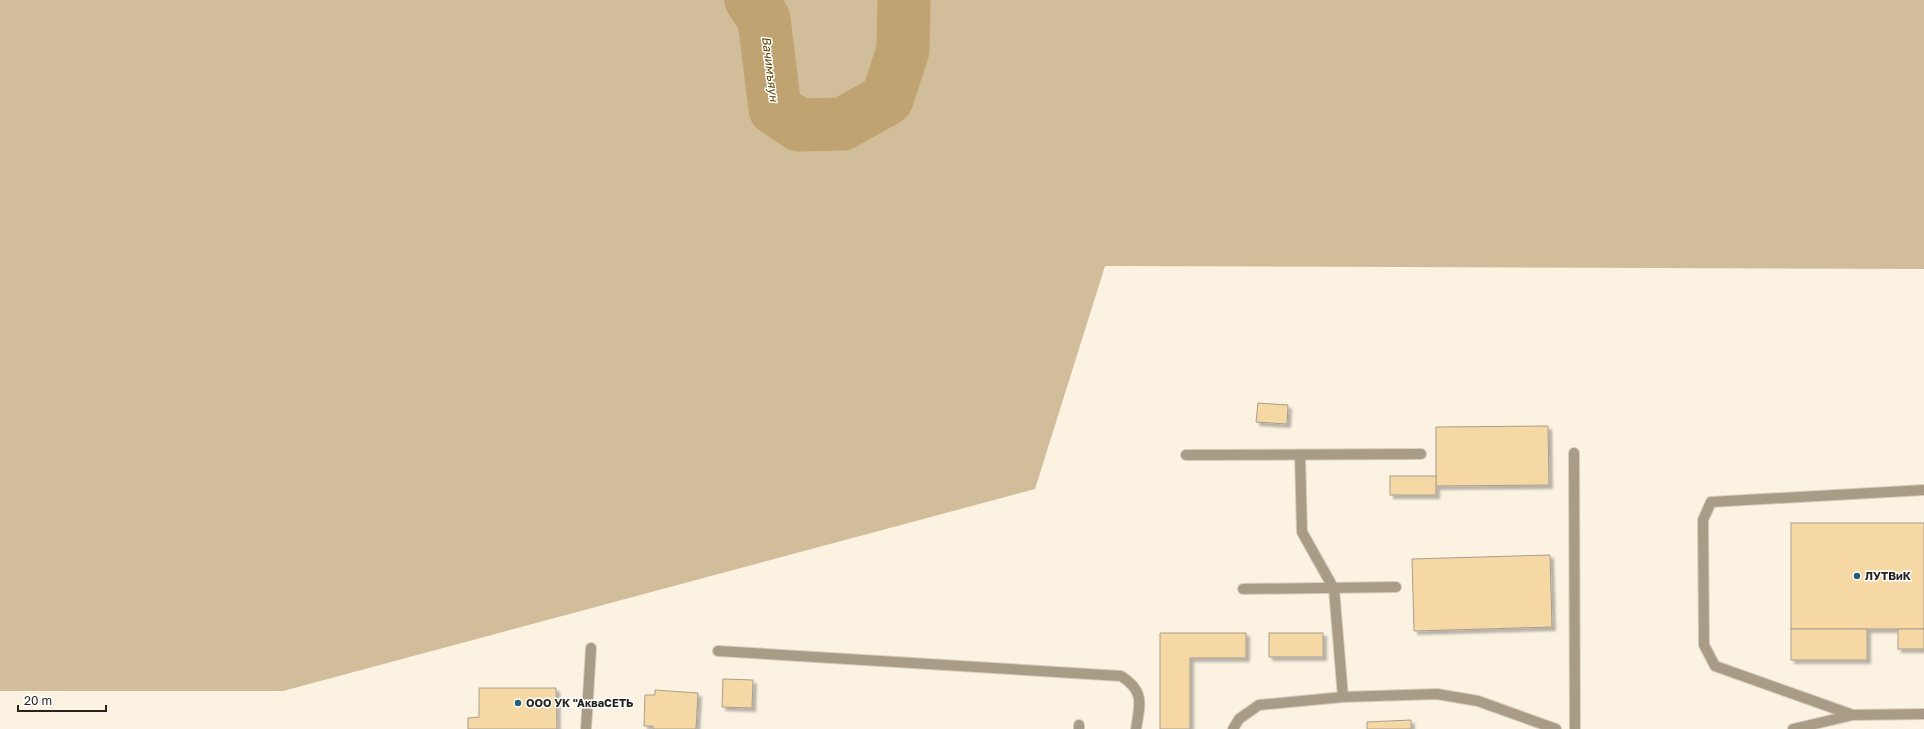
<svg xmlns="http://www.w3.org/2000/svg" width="1924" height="729" font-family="'Golos Text',sans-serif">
<defs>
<filter id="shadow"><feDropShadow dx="3.5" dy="3.5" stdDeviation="1" flood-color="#0004"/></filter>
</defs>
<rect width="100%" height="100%" fill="#fbf2e2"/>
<path fill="#d1bd99" d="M0,0h1924v269l-819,-3 -70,223 -752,202h-283z"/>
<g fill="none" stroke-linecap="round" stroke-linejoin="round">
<path stroke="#bfa371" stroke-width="53" d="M751,0l13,19 11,90 24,16 44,-1 44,-25 16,-49 1,-50"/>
</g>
<g fill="#f6d8a4" stroke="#a79e90" filter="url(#shadow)">
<path d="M1258,403l30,2 -1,19 -31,-2z"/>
<path d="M1548,426l1,59 -113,1v-59z"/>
<rect x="1390" y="476" width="46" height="19"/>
<rect x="1791" y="523" width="133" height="106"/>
<path d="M1550,555l2,72 -138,4 -2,-72z"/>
<rect x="1791" y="629" width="76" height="31"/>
<rect x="1898" y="629" width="26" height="20"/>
<path d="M1160,633h86v25h-56v71h-30z"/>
<rect x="1269" y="633" width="54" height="24"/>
<path d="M723,679l30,1 -1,28 -30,-1z"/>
<path d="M479,688h77l1,41h-89v-11l11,-1z"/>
<path d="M655,690l43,3 -2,36h-43v-3h-9l1,-31h10z"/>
<path d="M1411,720v9h-44v-7z"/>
</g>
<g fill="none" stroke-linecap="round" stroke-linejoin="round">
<defs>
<g id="service">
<path d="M1574,453l1,276"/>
<path d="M1186,455l235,-1"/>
<path d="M1300,455l2,77 32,57 9,108"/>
<path d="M1243,589l153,-2"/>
<path d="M718,651l403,25c24,15 19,28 15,53"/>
<path d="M1853,715l-138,-49 -11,-21 -1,-125 8,-18 213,-12"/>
<path d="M1079,725v4"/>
<path d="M586,729l5,-81"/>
<path d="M1233,729l6,-10 20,-14 84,-8 94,-3 41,7 78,28"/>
<path d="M1793,729l60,-14 71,-1"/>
</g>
</defs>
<use href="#service" stroke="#d5cdbf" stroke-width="12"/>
<use href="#service" stroke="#a99c87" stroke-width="10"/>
</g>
<g fill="#255e78" stroke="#fff" stroke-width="1.5">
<circle cx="1857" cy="576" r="4"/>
<circle cx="518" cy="703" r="4"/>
</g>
<g text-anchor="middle" stroke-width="3" stroke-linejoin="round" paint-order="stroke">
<g font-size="11" font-weight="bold" fill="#26221d" stroke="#fff" text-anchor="start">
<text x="1865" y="580">ЛУТВиК</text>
<text x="526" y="707">ООО УК "АкваСЕТЬ</text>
</g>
<g font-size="12" font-style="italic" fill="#5d4100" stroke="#fff">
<text transform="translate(770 69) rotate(83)" y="4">Вачимъяун</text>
</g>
</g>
<path d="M18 705v6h88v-6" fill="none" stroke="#26221d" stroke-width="2"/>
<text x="24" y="705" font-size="12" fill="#26221d" stroke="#ffffff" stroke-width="3" paint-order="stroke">20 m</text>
</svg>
